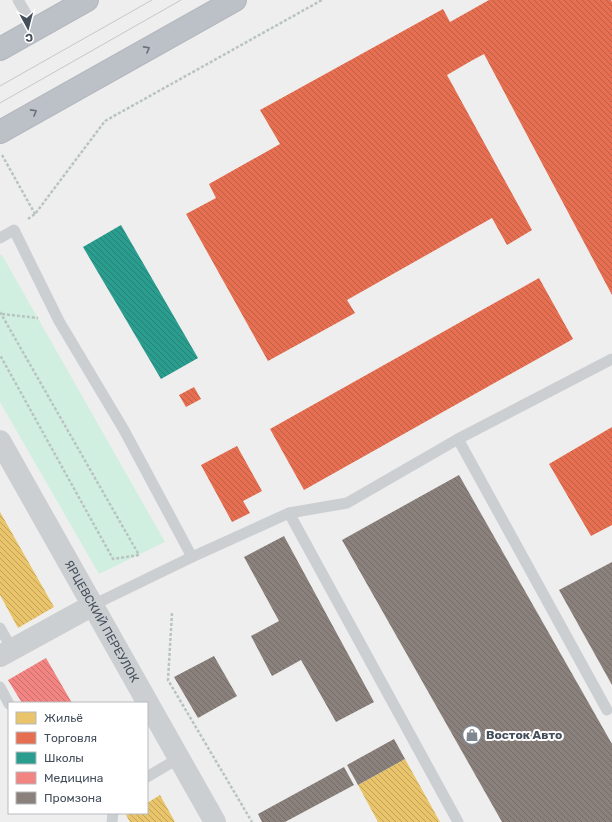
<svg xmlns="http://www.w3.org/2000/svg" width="612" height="822" font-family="Rubik,sans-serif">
<defs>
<pattern id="homes-back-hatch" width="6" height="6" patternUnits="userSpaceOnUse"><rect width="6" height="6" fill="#e9c46a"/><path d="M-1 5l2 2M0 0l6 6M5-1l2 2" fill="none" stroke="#bfa25a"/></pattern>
<pattern id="shops-back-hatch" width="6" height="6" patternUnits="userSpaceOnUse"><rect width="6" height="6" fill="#e76f51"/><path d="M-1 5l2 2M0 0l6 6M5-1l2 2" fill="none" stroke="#bd5e46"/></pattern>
<pattern id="schools-back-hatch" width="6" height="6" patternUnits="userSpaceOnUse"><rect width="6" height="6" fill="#2a9d8f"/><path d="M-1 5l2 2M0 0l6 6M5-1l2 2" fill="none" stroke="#268278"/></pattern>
<pattern id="health-back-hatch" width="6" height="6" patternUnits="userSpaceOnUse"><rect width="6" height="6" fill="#f28482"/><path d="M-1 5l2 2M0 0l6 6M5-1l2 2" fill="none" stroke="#c66e6e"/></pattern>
<pattern id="industry-back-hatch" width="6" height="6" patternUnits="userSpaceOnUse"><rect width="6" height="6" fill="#8a817c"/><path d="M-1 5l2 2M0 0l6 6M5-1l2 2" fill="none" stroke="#736c69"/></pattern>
</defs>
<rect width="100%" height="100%" fill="#efeeee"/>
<path fill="#d1efe0" d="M0,255h2l163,287 -66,32 -99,-172z"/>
<g fill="url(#homes-back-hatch)">
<path d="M0,512l54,95 -36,21 -18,-33z"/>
<path d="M405,759l35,63h-62l-20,-37z"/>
<path d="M160,795l15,27h-45l-4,-7 4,-2h17v-10z"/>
</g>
<g fill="url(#shops-back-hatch)">
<path d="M489,0h122l1,2v293l-128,-241 -13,7 -24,14 85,155 -25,15 -15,-27 -145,82 8,13 -87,48 -82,-147 30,-16 -7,-14 71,-40 -20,-34 183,-101 7,13z"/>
<path d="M539,278l34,61 -269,151 -34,-61z"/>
<path d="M194,387l7,12 -15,8 -7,-12z"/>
<path d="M612,427v98l-21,11 -42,-72z"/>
<path d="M237,446l25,45 -19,10 7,12 -18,9 -31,-57z"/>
</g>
<path fill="url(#schools-back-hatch)" d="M121,225l77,133 -37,21 -78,-132z"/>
<path fill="url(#health-back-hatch)" d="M46,658l26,45h-50l-14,-23z"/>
<g fill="url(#industry-back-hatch)">
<path d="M459,475l153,269v78h-110l-160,-282z"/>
<path d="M284,536l90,166 -38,20 -35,-62 -29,16 -21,-40 28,-15 -35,-64z"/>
<path d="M612,562v123l-53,-95z"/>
<path d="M214,656l23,40 -39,22 -24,-41z"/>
<path d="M394,739l11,20 -47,26 -11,-20z"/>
<path d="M344,767l10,18 -69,37h-23l-4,-8z"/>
</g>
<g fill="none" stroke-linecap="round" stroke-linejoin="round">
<defs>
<g id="highway">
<path d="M0,49l87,-49"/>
<path d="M0,132l235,-132"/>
</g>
</defs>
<use href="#highway" stroke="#b3b7be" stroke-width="24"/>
<g stroke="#b8c4c2" stroke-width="2.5" stroke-dasharray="3 2" stroke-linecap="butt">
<path d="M2,155l33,59"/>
<path d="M28,219l7,-5 70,-93 217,-121"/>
<path d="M0,312l139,243 -26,4 -113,-204"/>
<path d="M2,314l36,4"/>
<path d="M172,613l-4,67 84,142"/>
</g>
<g stroke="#cccfd2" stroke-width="11">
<path d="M18,0l17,29"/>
<path d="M0,238l14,-8 45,91 65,109 68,127 -99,48"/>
<path d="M458,439l149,271"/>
<path d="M289,513l169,309"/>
<path d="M192,557l97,-44 58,-10 111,-64 154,-80"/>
<path d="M0,628l12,21"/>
<path d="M0,687l9,17"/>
<path d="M147,777l32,-19"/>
<path d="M112,822l1,-9"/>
</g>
<g stroke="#cccfd2" stroke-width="22">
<path id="s1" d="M0,441l215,381"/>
<path d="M0,656l93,-51"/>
</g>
<use href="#highway" stroke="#bcc0c7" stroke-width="22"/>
<g stroke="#c5c7c9" stroke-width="1">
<path d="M0,86l152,-86"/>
<path d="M0,103l181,-103"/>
</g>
</g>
<defs><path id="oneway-chevron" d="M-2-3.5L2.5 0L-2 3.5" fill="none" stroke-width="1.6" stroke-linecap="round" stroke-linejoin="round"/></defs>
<g stroke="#69717c">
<use href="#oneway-chevron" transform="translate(147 49) rotate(-29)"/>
<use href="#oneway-chevron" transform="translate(34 112) rotate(-29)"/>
</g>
<defs>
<symbol id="shop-ring" viewBox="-11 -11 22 22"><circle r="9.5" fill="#fff" stroke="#80878f" stroke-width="1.5"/><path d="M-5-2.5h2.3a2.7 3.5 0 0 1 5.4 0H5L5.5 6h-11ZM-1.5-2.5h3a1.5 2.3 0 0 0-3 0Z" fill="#80878f"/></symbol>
</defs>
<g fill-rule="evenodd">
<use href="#shop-ring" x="461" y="724" width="22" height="22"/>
</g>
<g text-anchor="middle" stroke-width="4" stroke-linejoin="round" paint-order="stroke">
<g font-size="12" fill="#454f5c" stroke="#fff">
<text dy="4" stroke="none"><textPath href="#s1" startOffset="207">ЯРЦЕВСКИЙ ПЕРЕУЛОК</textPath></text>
</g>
<g font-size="12" font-weight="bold" fill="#454f5c" stroke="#fff" text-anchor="start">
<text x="486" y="739">Восток Авто</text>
</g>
</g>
<rect x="8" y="702" width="140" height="112" fill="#ffffff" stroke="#b5b9be"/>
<rect x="16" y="712" width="20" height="12" fill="#e9c46a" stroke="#b5b9be"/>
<text x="44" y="722" font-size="12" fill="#454f5c">Жильё</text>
<rect x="16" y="732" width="20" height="12" fill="#e76f51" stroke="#b5b9be"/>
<text x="44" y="742" font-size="12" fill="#454f5c">Торговля</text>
<rect x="16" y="752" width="20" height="12" fill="#2a9d8f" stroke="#b5b9be"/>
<text x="44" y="762" font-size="12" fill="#454f5c">Школы</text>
<rect x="16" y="772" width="20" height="12" fill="#f28482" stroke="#b5b9be"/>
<text x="44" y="782" font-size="12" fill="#454f5c">Медицина</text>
<rect x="16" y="792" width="20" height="12" fill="#8a817c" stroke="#b5b9be"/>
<text x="44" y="802" font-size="12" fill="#454f5c">Промзона</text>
<g transform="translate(28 28) rotate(173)" stroke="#ffffff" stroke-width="3" paint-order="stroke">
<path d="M0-3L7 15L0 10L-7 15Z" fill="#454f5c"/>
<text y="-6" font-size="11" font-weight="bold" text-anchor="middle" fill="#454f5c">С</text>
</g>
</svg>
